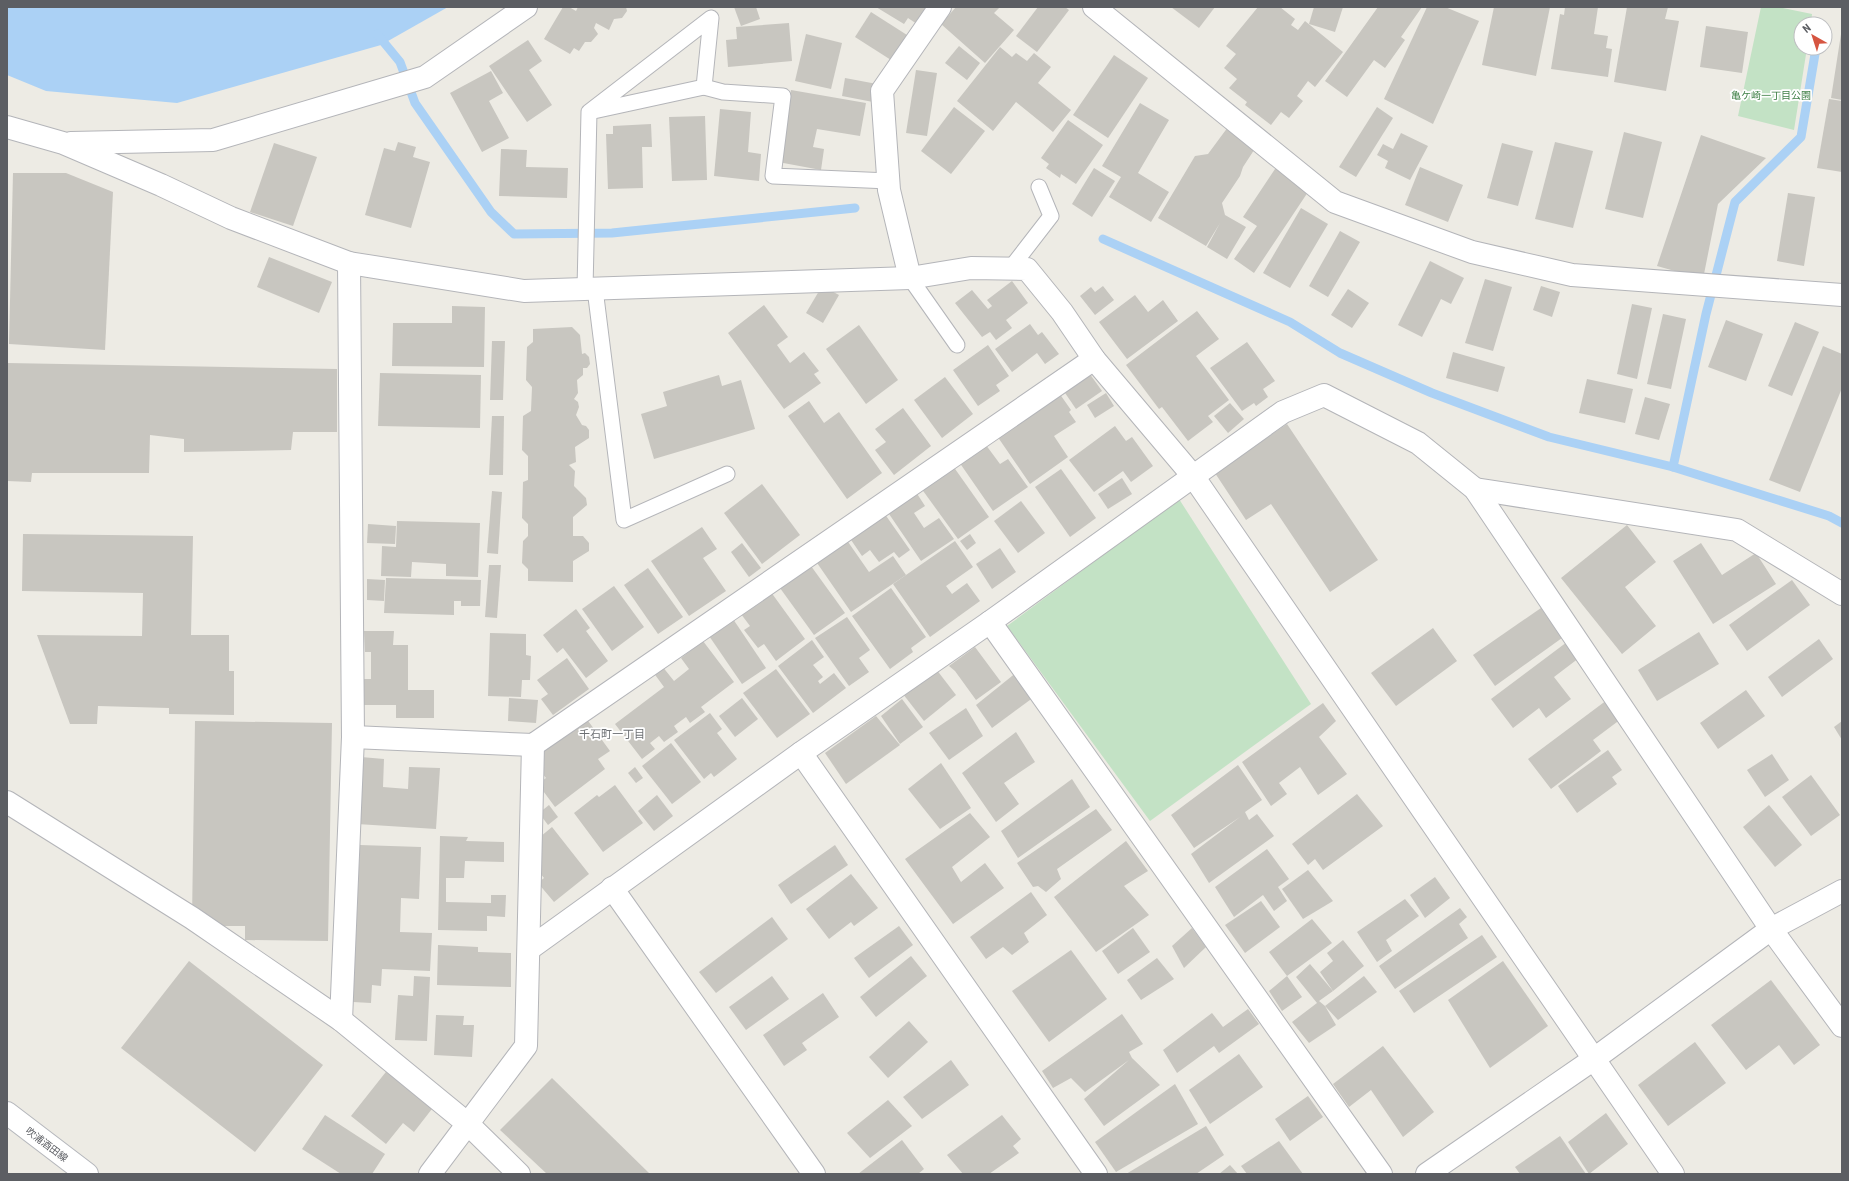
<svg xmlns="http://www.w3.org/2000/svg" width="1849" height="1181" font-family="'Roboto Condensed','Noto Sans JP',sans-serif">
<rect width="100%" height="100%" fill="#edebe4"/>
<g fill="#c3e2c5">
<path d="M1761,7h17l34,7 -1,10h-10v24h6l-13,82 -56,-14z"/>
<path d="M1179,499l132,205 -161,117 -143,-195z"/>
</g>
<path fill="#abd1f5" d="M7,7h441l-67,38 -204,58 -131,-12 -39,-16z"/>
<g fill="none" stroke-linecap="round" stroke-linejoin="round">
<g stroke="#abd1f5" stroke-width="9">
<path d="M377,34l23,28 15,41 76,109 23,22 98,-1 243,-25"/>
<path d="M1103,239l187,83 50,31 92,40 117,44 124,30 156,49 13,7"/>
<path d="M1673,467l33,-153 29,-112 66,-65 15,-89"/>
</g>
</g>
<g fill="#c8c6c0">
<path d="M563,7h6l7,4 2,-4h48l1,4 -5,7 -8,1 -5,11 -13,-7 -2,5 4,6 -7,8h-6l-6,9 -5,-3 -4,6 -26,-15z"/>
<path d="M734,7h22l4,12 -19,7z"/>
<path d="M876,7h52l-11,17 -9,-6 -4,6z"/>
<path d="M956,7h44l-6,6 20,17 -29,33 -44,-39z"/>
<path d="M1038,7h27l4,3 -32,42 -21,-16z"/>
<path d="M1171,7h44l-16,21z"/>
<path d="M1258,7h22l15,12 -4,6 7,5 7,-9 38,31 -28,35 -7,-6 -11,15 6,5 -14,17 -8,-6 -10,13 -26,-20 2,-3 -18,-14 8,-9 -13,-11 12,-14 -10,-8z"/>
<path d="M1314,7h29l-8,25 -26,-8z"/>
<path d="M1378,7h44l-21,30 4,3 -20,28 -11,-8 -27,37 -22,-16z"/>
<path d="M1427,7h18l34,14 -46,103 -49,-25z"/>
<path d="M1494,7h56l-14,69 -54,-11z"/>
<path d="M1565,7h33l-4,27 14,2 -2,12 6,1 -4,28 -57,-8 9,-55 4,1z"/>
<path d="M1627,7h41l-3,12 14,2 -13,70 -52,-9z"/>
<path d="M871,12l36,23 -16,25 -36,-23z"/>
<path d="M789,23l3,38 -64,6 -2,-27 11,-1 -1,-12z"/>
<path d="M1706,26l42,6 -6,41 -42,-6z"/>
<path d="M806,34l36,9 -11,46 -36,-8z"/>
<path d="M1841,34h1v66l-11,-2z"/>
<path d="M528,40l14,21 -13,9 23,35 -25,17 -38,-56z"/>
<path d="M959,46l21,17 -13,17 -22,-17z"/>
<path d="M1000,47l12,10 4,-4 11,8 7,-8 17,14 -13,16 33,27 -18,22 -37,-30 -23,29 -36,-30z"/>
<path d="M1114,55l34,23 -40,60 -35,-23z"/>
<path d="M916,70l21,3 -10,63 -21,-3z"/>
<path d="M491,71l12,22 -14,8 20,37 -27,14 -32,-59z"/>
<path d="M845,78l32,6 -4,18 -31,-6z"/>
<path d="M791,90l75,13 -6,33 -43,-7 -4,18 11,2 -3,21 -43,-8z"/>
<path d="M1829,99l13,2v71l-25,-4z"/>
<path d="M1140,103l29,17 -31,53 31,19 -18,30 -42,-25 12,-20 -19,-11z"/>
<path d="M954,107l31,24 -34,43 -30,-23z"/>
<path d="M1377,107l16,11 -37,59 -17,-10z"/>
<path d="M720,109l31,3 -3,40 13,2 -2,27 -45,-5z"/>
<path d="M705,116l2,64 -35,1 -3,-64z"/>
<path d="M1068,120l35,25 -27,39 -15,-10 -1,4 -14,-10 3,-4 -8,-6z"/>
<path d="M651,124l1,23h-10l1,41 -35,1 -2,-55h7v-8z"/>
<path d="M1228,127l28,20 -13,20 -3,9 -18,27 3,12 21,12 -19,32 -20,-12 13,-24 -14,23 -48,-28 37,-62 13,-2z"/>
<path d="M1624,132l38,10 -19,76 -38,-9z"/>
<path d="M1401,133l27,13 -18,34 -25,-12 3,-7 -11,-6 6,-11 10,5z"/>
<path d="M1701,135l65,23 -48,46 -15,75 -46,-13z"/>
<path d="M398,142l18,5 -3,10 17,5 -19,66 -46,-13 19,-67 11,3z"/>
<path d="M1555,142l38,9 -20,77 -38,-9z"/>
<path d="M274,143l43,14 -24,69 -43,-14z"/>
<path d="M1502,143l31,8 -15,55 -31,-8z"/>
<path d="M501,149l26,1 -1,17 42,1 -1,30 -68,-2z"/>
<path d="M1277,166l33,23 -56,84 -20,-14 23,-33 -14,-9z"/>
<path d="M1420,167l43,18 -15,37 -43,-17z"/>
<path d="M1094,168l21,13 -23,36 -20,-13z"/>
<path d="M13,173h53l47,19 -8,158 -96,-6z"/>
<path d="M1788,193l27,4 -11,69 -27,-5z"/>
<path d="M1301,208l27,16 -38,64 -27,-15z"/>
<path d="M1340,231l20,11 -32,55 -19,-11z"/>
<path d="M269,257l63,25 -13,31 -62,-26z"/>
<path d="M1430,261l34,17 -13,26 -10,-5 -19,38 -24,-12z"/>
<path d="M1485,279l27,8 -19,64 -28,-8z"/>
<path d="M1012,281l16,22 -22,17 6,8 -16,12 -6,-8 -8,5 -27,-34 17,-13 16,19 4,-3 -5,-6z"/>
<path d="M822,286l17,9 -16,28 -17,-10z"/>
<path d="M1103,286l11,14 -19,15 -15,-19 11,-9 4,5z"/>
<path d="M1541,286l19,6 -8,25 -19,-7z"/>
<path d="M1348,289l21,14 -17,25 -21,-13z"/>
<path d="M1135,295l13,17 15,-12 15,21 -51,38 -28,-37z"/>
<path d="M1632,304l20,4 -15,71 -20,-5z"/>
<path d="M764,305l24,32 -11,8 13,18 14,-11 15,19 -5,3 7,9 -37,26 -56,-76z"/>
<path d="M452,306l33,1 -1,60 -92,-1 1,-43h59z"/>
<path d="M1197,311l22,28 -23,17 33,44 -21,16 5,6 -25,19 -26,-34 -3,2 -33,-44z"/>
<path d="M1663,314l23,5 -15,70 -24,-5z"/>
<path d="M1726,320l37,14 -17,47 -38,-14z"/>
<path d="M1795,322l24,10 -27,64 -24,-10z"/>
<path d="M1030,324l8,11 4,-3 17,22 -14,10 -8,-11 -25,19 -17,-23z"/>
<path d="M859,325l39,55 -32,24 -40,-55z"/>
<path d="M572,327l8,8 2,19 3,-1 4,4 1,7 -3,4h-4v7l-6,5 1,13 -4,6 4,3 1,5 -3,8 6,10 4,1 3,4v8l-14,9 1,15 -7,3 6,6 -1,15 12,12 1,7 -14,12v19h10l6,7v8l-16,10v21l-45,-1v-12l-6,-6 1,-22 5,-5v-12l-6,-6 1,-36 5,-2v-24l-6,-6 1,-34 8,-5 1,-24 -6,-7 1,-33 6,-5v-13z"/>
<path d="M492,341h13l-2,59h-13z"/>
<path d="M1247,342l28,39 -12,8 5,8 -12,9 -2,-3 -12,8 -32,-43z"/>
<path d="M988,345l21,31 -13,9 4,6 -22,15 -25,-36z"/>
<path d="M1823,346l19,8v34l-42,104 -31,-12z"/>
<path d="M1453,352l52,15 -7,25 -52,-14z"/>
<path d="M7,363l330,6v63h-44l-2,18 -107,2v-13l-34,-4 -1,38h-117l-1,9 -24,-1z"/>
<path d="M1087,370l15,21 -26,18 -15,-22z"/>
<path d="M380,373l101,2 -1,53 -102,-2z"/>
<path d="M719,375l3,11 19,-6 14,49 -101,30 -13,-45 26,-8 -4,-14z"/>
<path d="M945,377l28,37 -31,24 -28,-38z"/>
<path d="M1587,379l46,10 -8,34 -46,-10z"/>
<path d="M1057,390l14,20 -2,2 7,10 -22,14 14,21 -38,27 -35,-51z"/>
<path d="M1106,393l8,13 -19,12 -8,-13z"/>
<path d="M1645,397l25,7 -11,36 -24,-6z"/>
<path d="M809,401l15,22 15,-11 43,61 -35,26 -59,-83z"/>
<path d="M1230,403l14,16 -16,14 -14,-17z"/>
<path d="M903,408l28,38 -37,29 -19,-25 11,-8 -11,-13z"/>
<path d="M492,416h12l-1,59h-14z"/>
<path d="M1287,424l91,136 -48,32 -59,-88 -25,16 -31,-47z"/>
<path d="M1115,426l11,15 6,-4 21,29 -22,16 -8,-11 -29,21 -25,-32z"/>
<path d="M983,441l17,23 8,-5 20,28 -35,24 -36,-52z"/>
<path d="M953,466l36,51 -31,22 -37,-51z"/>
<path d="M1061,469l35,49 -26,19 -35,-50z"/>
<path d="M1122,478l10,16 -24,15 -10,-15z"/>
<path d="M762,484l38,51 -38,29 -38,-51z"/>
<path d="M914,489l11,17 -11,7 10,15 15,-10 15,21 -33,22 -36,-53z"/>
<path d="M492,491l10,1 -4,62 -11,-1z"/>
<path d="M1021,501l24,32 -27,20 -24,-32z"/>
<path d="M882,510l28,40 -11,8 -5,-6 -15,10 -9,-12 -8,6 -15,-22z"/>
<path d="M397,521l83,2 -2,54 -32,-1v-12l-34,-2 -1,15 -30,-1 1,-30 14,1z"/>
<path d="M368,524l28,2 -1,18 -28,-1z"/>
<path d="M1627,525l29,37 -31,25 31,39 -34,28 -61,-76z"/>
<path d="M702,527l15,22 -14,9 23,33 -37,25 -38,-55z"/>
<path d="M23,534l170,2 -2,99h38v36h5v44l-65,-1v-6l-71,-2 -1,18h-27l-33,-89 105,1 1,-43 -121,-2z"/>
<path d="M970,534l6,9 -9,7 -7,-9z"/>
<path d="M846,539l23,33 24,-16 13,19 -55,37 -36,-52z"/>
<path d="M955,541l18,26 -27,19 6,8 15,-11 13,18 -50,36 -37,-53z"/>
<path d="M742,543l19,25 -12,9 -18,-25z"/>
<path d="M1701,543l21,32 34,-22 20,31 -63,40 -40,-63z"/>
<path d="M1000,548l16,24 -24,17 -16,-25z"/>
<path d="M489,565h12l-4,53 -12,-1z"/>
<path d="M811,566l34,47 -31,22 -34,-47z"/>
<path d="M648,568l35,49 -25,17 -34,-49z"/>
<path d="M386,578l95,2 -1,26h-19v-5h-7v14l-70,-2z"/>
<path d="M367,579l18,1 -1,21 -17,-1z"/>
<path d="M1792,580l18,25 -63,46 -18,-26z"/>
<path d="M614,586l30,41 -32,24 -30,-42z"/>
<path d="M768,588l37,51 -29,22 -12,-17 -6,4 -14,-18 6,-4 -12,-16z"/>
<path d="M891,588l35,49 -15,11 2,4 -23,17 -38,-53z"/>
<path d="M1541,608l21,30 -67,48 -22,-31z"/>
<path d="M576,609l14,19 -4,3 22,30 -22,17 -23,-30 -6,5 -14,-18z"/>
<path d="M731,616l35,52 -24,16 -35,-51z"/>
<path d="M847,617l23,33 -11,8 10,14 -20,14 -34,-48z"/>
<path d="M1433,628l24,33 -61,45 -25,-33z"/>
<path d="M364,631h30l-1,14h15v45h26v28h-38v-13h-33l1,-26h7v-27h-6z"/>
<path d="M1699,632l20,32 -62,37 -19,-31z"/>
<path d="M490,633l36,1v21l5,1 -1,24h-8l-1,17 -33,-1z"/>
<path d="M1819,639l14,20 -51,38 -14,-20z"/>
<path d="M812,640l12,17 -11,8 10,12 -5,4 2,3 14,-11 12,15 -33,25 -35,-47z"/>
<path d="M703,641l31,41 -33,25 4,5 -15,11 -4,-6 -12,9 4,6 -14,10 -5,-6 -9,7 5,6 -13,10 -27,-35 49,-37 -11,-15 9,-6 12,15 15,-12 -8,-11z"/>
<path d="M1567,642l12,16 -25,19 17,22 -25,19 -7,-10 -26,20 -22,-29z"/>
<path d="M975,647l26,35 -25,18 -21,-29 -6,-5z"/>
<path d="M567,658l22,31 -36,26 -12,-16 7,-5 -11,-14z"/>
<path d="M776,669l34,45 -33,24 -34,-45z"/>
<path d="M936,669l20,26 -32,26 -21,-27z"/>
<path d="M1017,672l17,25 -42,31 -16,-23z"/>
<path d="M1746,690l19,26 -47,33 -18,-26z"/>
<path d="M509,698l29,2 -2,23 -28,-2z"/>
<path d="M742,698l16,21 -23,18 -16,-21z"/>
<path d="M902,699l21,28 -23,17 -19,-28z"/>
<path d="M1607,700l14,19 -28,21 8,11 -50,38 -23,-30z"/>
<path d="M1323,703l13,18 -17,16 28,37 -29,21 -18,-28 -21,16 8,11 -16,12 -29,-44z"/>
<path d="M966,708l17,28 -34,24 -20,-27z"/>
<path d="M710,713l12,16 -5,4 20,26 -23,18 -3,-4 -7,6 -30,-39z"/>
<path d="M876,716l24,29 -54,39 -21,-31z"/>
<path d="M586,718l24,33 -12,8 7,10 -50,38 -17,-23 8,-6 -11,-14 9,-7 -4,-5z"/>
<path d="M195,721l137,2 -4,218 -83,-1v-14h-33v-8h-20z"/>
<path d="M1842,721v19l-8,-13z"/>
<path d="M1016,732l19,30 -31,21 15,21 -23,18 -34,-49z"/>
<path d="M671,743l30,39 -29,22 -30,-38z"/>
<path d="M1608,750l14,20 -10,7 5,7 -40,29 -19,-27z"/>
<path d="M1772,754l17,26 -24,17 -18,-27z"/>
<path d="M361,757l23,2 -1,28 25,2 1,-22 31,1 -4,61 -79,-5z"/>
<path d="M941,763l30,45 -31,21 -32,-40z"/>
<path d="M1238,765l24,35 -17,12 4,8 8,-6 17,22 -65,47 -18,-29 49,-37 -46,31 -23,-33z"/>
<path d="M635,767l8,11 -7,5 -8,-10z"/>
<path d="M1811,775l29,40 -29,21 -29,-39z"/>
<path d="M1072,779l18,28 -72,51 -17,-27z"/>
<path d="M615,785l28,38 -40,29 -29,-39 23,-18 2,2z"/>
<path d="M1357,794l26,32 -60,44 -8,-11 -7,6 -16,-21z"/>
<path d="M657,795l16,21 -19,15 -16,-20z"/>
<path d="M549,805l9,12 -10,8 -9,-12z"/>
<path d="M1769,805l33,40 -27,22 -32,-40z"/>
<path d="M1096,809l16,21 -55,39 4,10 -15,13 -8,-6 -5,1 -16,-24z"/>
<path d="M970,813l20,24 -38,30 9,15 24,-19 19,25 -51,36 -48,-65z"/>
<path d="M552,827l37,47 -35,28 -16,-19 6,-5 -8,-10 -1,-11 7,-5 -8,-10z"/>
<path d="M440,836l28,1 -2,4 38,1v20l-39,-1 -1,17h-18v24l45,1v-8h15l-1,22 -18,-1v15l-49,-1z"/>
<path d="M1126,841l22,30 -24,15 25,29 -53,37 -42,-55z"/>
<path d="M360,845l61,2 -2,52 -18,-1 -1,34 32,1 -2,38 -48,-2 -1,17 -9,-1 -1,18 -18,-1z"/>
<path d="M835,845l13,20 -57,39 -13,-19z"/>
<path d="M1267,849l22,30 -11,8 9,14 -13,10 -11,-16 -29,22 -19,-30z"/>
<path d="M1308,870l25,31 -30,18 -21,-30z"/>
<path d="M851,874l27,34 -24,18 -3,-4 -22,17 -23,-30z"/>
<path d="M1435,877l15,21 -25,20 -15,-23z"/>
<path d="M1031,892l16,23 -23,18 5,9 -17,13 -9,-8 -17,12 -16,-22z"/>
<path d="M1405,899l14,17 -33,24 6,11 -15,11 -20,-30z"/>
<path d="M1261,901l19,26 -35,26 -20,-28z"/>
<path d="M1460,908l7,9 -8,7 9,14 -73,51 -16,-23z"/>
<path d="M772,917l16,22 -72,54 -17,-21z"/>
<path d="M1312,919l20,24 -45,33 15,21 -20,14 -13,-20 18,-15 -18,-24z"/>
<path d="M899,926l14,19 -44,33 -15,-20z"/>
<path d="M1133,928l17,24 -32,22 -16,-23z"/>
<path d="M1192,928l14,19 -22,21 -12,-22z"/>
<path d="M1482,935l15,22 -83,56 -15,-22z"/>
<path d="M1343,940l21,26 -31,25 -13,-19 13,-11 -6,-8z"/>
<path d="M438,945l40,2v5l33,1v34l-74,-2z"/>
<path d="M1071,950l36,49 -58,43 -37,-51z"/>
<path d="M911,956l16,20 -51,41 -16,-20z"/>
<path d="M1157,958l17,21 -33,21 -14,-20z"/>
<path d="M189,961l134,104 -68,87 -134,-104z"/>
<path d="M1503,961l45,65 -58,42 -42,-68z"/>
<path d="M1310,964l23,27 -14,10 6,5 11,19 -27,18 -17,-21 25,-19 -21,-26z"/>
<path d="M414,976l16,1 -3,64 -32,-1 3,-45 15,1z"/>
<path d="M772,976l17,23 -43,31 -17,-23z"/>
<path d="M1364,976l13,16 -39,28 -13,-14z"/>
<path d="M1771,980l49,65 -26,20 -15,-20 -33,25 -35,-45z"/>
<path d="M823,993l16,24 -37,26 5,7 -23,16 -21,-31z"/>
<path d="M1248,1009l11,15 -40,29 -5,-7 -37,27 -14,-23 49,-37 11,14z"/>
<path d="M1122,1014l21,30 -14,8 3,6 28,27 -56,41 -20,-27 45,-39 -44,32 -14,-14 -18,10 -11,-17z"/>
<path d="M436,1015l28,1 -1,9h11l-2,32 -38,-2z"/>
<path d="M909,1021l19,21 -40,36 -19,-21z"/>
<path d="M1695,1042l31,41 -58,43 -30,-41z"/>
<path d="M1383,1046l51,66 -31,25 -32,-47 -22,17 -16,-23z"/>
<path d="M1239,1054l24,33 -53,37 -21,-34z"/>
<path d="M951,1060l18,25 -47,34 -19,-22z"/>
<path d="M389,1068l46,37 -21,27 -11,-9 -17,21 -35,-28z"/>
<path d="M552,1078l98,96h-103l-47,-44z"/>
<path d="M1175,1084l23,40 -82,48 -21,-30z"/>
<path d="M1308,1096l15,21 -33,24 -15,-22z"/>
<path d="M888,1100l24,26 -42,32 -23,-25z"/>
<path d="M1606,1113l22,31 -39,30 -21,-32z"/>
<path d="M325,1115l60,39 -13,20h-31l-39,-25z"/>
<path d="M1002,1115l19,24 -8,7 6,7 -30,21h-26l-16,-19z"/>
<path d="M1206,1126l18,29 -28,19h-70z"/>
<path d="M1560,1136l26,38h-66l-5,-7z"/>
<path d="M902,1140l22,29 -6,5h-60z"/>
<path d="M1279,1141l24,33h-56l-6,-8z"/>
<path d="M1230,1165l8,9h-19z"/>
</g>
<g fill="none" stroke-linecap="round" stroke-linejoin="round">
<defs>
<g id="service">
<path d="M704,87l19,5 60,4 -10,80 116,5"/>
<path d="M1010,269l41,-53 -12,-29"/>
<path d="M910,278l47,67"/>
<path d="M585,289l4,-177 122,-94 -7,69 -115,25"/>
<path d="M595,289l29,231 103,-46"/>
</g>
<g id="minor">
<path d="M1094,7l241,195 137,50 100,23 270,20"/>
<path d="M7,127l56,16 98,42 70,33 118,45 175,28 386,-13 61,-10 56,1 35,43 32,47 99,117 480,698"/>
<path d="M71,143l142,-3 212,-63 101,-70"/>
<path d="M910,278l-21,-88 -7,-99 58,-84"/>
<path d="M1475,489l262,41 105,64"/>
<path d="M990,622l391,552"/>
<path d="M353,737l180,8 561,-386"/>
<path d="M801,753l295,421"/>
<path d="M7,802l185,116 149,102 127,104 51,50"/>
<path d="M612,888l202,286"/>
<path d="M529,949l272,-196 189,-131 293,-210 41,-17 94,48 57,46 296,440 71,97"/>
<path d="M341,1020l12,-283 -4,-474"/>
<path d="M430,1174l96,-128 7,-301"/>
</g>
<path id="tertiary" d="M1427,1174l167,-115 177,-130 71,-38"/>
<path id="secondary" d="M7,1113l80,61"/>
</defs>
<use href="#service" stroke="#b4b5b9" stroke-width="17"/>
<use href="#minor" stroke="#b4b5b9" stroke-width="24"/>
<use href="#tertiary" stroke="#b4b5b9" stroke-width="24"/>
<use href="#secondary" stroke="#b5b7bc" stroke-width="24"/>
<use href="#service" stroke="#fff" stroke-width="15"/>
<use href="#minor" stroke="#fff" stroke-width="22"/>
<use href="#tertiary" stroke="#fff" stroke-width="22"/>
<use href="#secondary" stroke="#fff" stroke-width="22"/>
</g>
<g text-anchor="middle" stroke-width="3.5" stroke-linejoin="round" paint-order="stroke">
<g font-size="10" fill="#3e7f45" stroke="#fff">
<text x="1771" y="99">亀ケ崎一丁目公園</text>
</g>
<g font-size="10" fill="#5c5e63" stroke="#fff">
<text transform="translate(47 1144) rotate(37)" y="4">吹浦酒田線</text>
</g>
<g font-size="11" fill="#6d7074" stroke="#fff">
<text x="612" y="738">千石町一丁目</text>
</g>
</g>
<rect width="1849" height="1181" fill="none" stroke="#5c5e63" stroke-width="16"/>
<g transform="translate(1813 36) rotate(321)"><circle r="19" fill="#ffffff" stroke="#bebfc1"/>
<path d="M0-3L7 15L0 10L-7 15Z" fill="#d65541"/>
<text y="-6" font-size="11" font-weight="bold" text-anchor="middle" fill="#5c5e63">N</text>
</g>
</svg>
